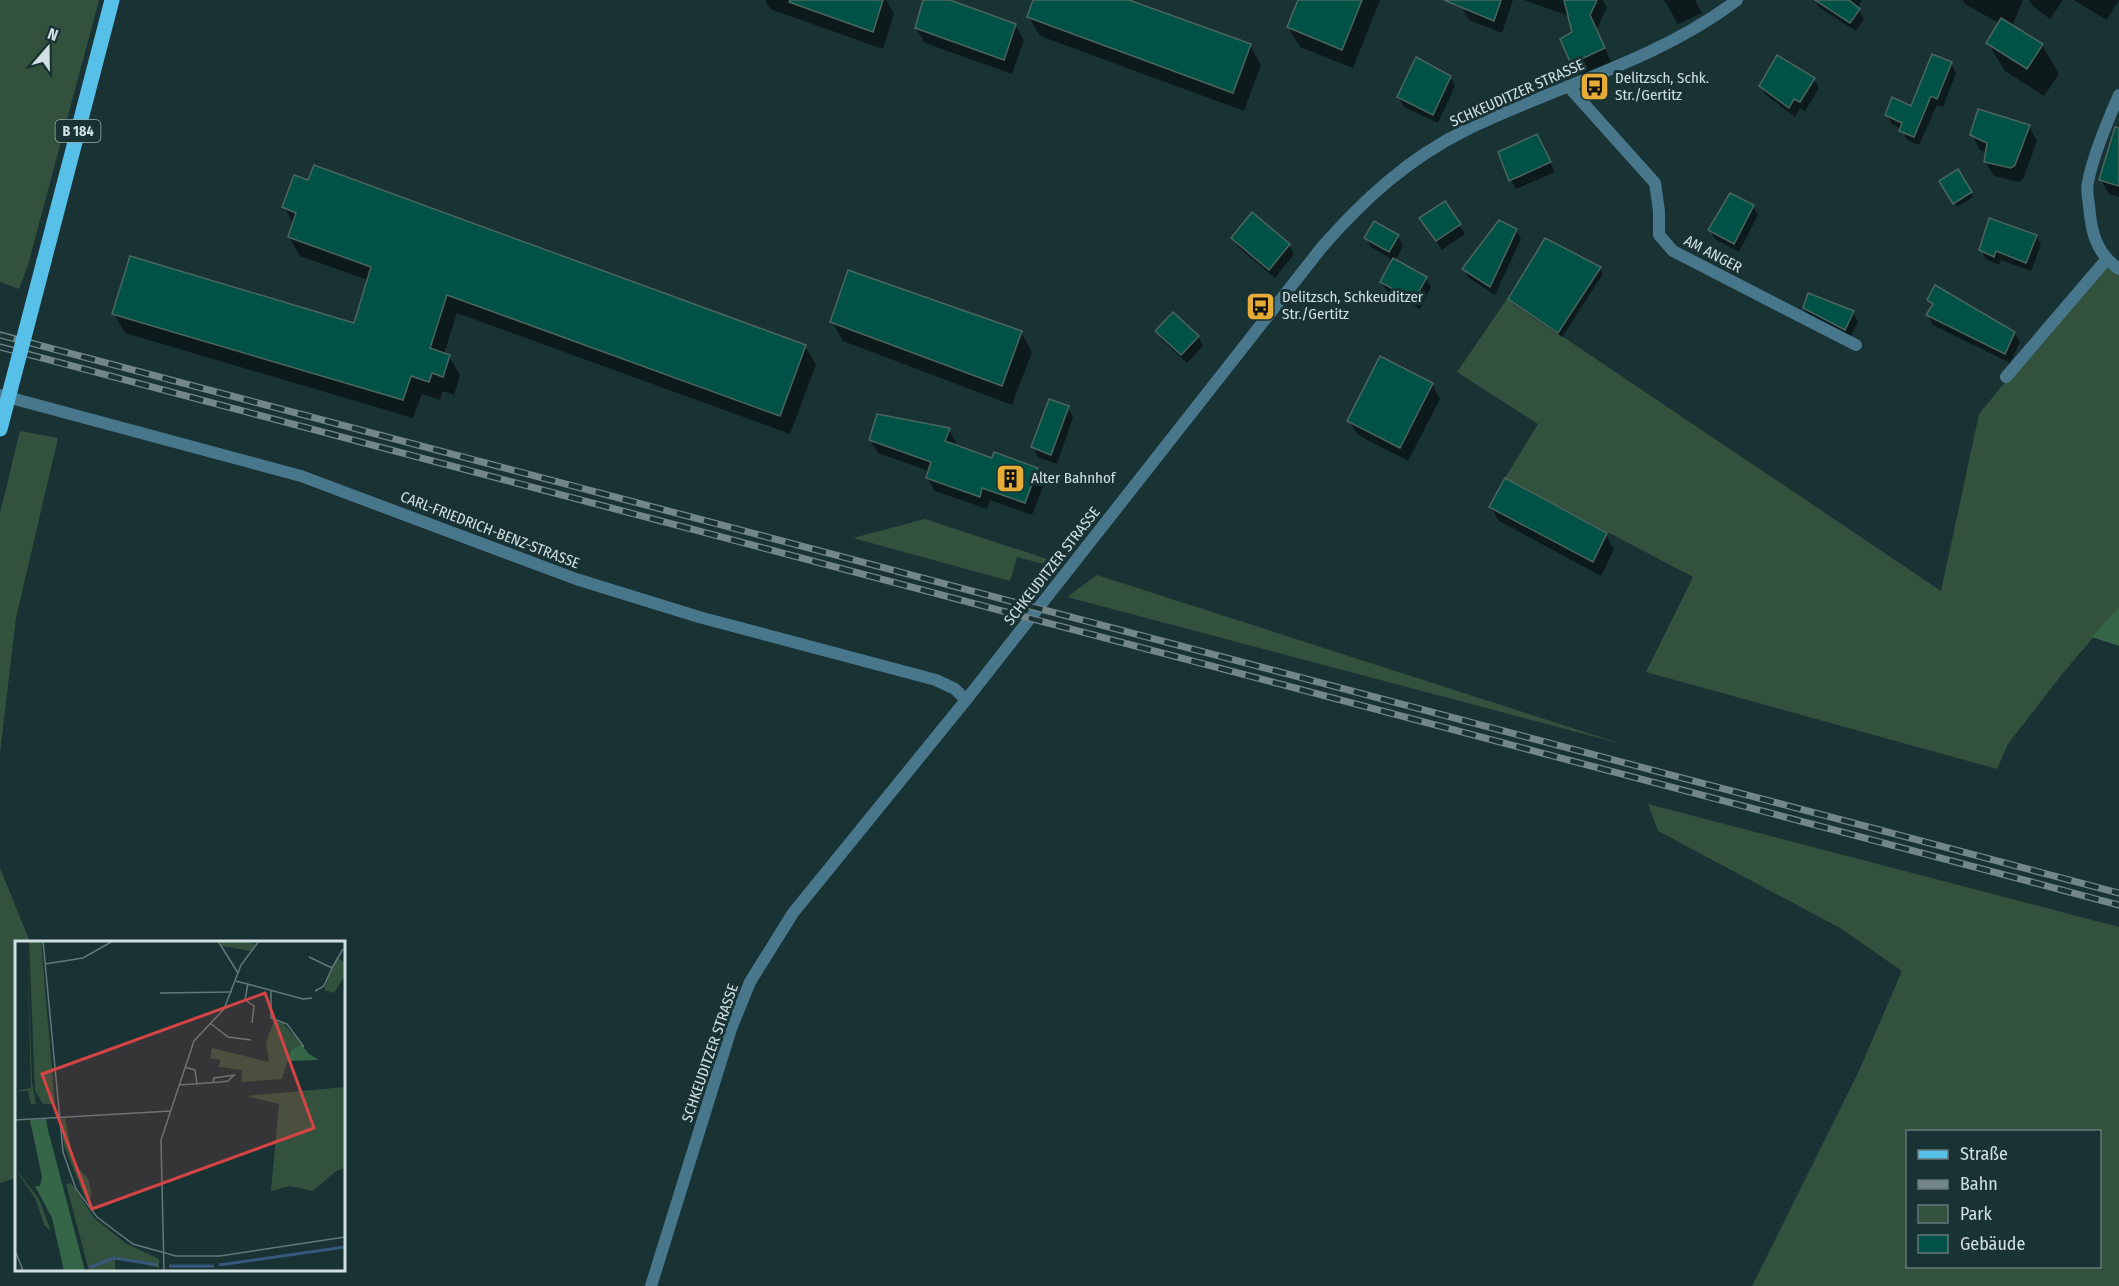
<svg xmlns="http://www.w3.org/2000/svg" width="2119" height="1286" font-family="'Fira Sans Condensed',sans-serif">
<rect width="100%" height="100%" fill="#193234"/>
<g fill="#33523d" fill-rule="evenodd">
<path d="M0,0h99l-71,265 -9,24 -19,-7z"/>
<path d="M2106,260l13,11v336l-56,66 -55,71 -11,25 -351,-97 47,-95 -188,-99 33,-54 -81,-52 50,-73 434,292 38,-177z"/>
<path d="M20,431l38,7 -42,180 -16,135v-240z"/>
<path d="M925,519l131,43 -1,5 -38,-10 -7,24 -157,-43z"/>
<path d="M1097,575l525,169 -555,-147z"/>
<path d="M1648,804l471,123v359h-367l106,-213 44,-102 -62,-43 -182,-97zM1908,1132h192v134h-192z"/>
<path d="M0,868l30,74h-14v236l-16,5z"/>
</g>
<path fill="#366648" d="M2119,607v39l-27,-9z"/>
<g fill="#0007">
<path d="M765,0h121l8,14 -11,35 -113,-40z"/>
<path d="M925,0h21l69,25 9,15 -12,34 -87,-31 -9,-15z"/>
<path d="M1034,0h91l125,45 11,20 -17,46 -204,-75 -11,-19z"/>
<path d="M1299,0h81l-27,68 -53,-21 -12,-20z"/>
<path d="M1464,0h49l-11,33 -33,-13 -7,-13z"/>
<path d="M1524,0h78l5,7 -10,22 14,33 -31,14 -7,-13v-30l-4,-17z"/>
<path d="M1664,0h31l7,13 -24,11z"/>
<path d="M1815,0h47l-5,8 7,11 -8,12 -36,-23z"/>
<path d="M1963,0h60l-11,26 30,19 17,29 -15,22 -39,-25 -17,-28 12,-19 -35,-20z"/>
<path d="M2029,0h34l-13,19 -17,-13z"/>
<path d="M2074,0h45v1l-13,19z"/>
<path d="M1951,63l5,10 -13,34 -6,-2 -18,40 -12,-5 -5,-11 -10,-5 -5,-9 25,-7z"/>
<path d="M1450,77l5,9 -17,37 -34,-16 -5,-10z"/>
<path d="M1814,79l5,9 -14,23 -5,-3 -5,9 -29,-22 -6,-9z"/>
<path d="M2029,126l8,15 -14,38 -4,3 -25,-6 -9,-15 2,-8 -7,-3 -8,-15z"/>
<path d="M2119,139v58l-10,-3 -8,-14z"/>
<path d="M1542,145l13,27 -39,17 -5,-9z"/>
<path d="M1959,174l14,23 -16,10 -16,-25z"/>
<path d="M1444,203l21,31 -23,16 -21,-31z"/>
<path d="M1753,206l5,9 -19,37 -24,-13 -5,-9z"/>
<path d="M284,207l521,139 11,19 -26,69 -333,-121 -13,41 5,2 11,19 -6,20 -11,-4 -3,9 -18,-6 -9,24 -288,-85 -11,-19 241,10 13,-44 -68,-24 -11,-19 5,-12z"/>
<path d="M1516,230l5,9 -26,56 -26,-17 -5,-9z"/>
<path d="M1398,236l5,10 -8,15 31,17 5,9 -11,22 -33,-18 -6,-9 12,-22 -22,-13 -5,-9z"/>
<path d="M2036,236l5,9 -10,26 -30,-11 -2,5 -13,-6 -5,-9z"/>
<path d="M1233,238l56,7 5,9 -19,24 -37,-31z"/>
<path d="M1546,240l54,28 3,6 -41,63 -49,-33 -3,-5z"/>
<path d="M1929,300l85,33 6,9 -10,21 -77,-38 -5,-10 5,-8z"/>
<path d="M1804,308l49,4 5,10 -8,16 -40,-20z"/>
<path d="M832,322l189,10 11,20 -20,53 -169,-64z"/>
<path d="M1157,331l41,5 5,10 -16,17 -25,-23z"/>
<path d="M1432,384l8,15 -32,62 -50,-26 -9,-14z"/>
<path d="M1068,407l5,10 -16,47 -19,-7 -5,-10z"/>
<path d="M949,430l7,13 -1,3 37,14 45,9 8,13 -13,33 -42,-15 -3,9 -52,-18 -8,-13 2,-7 -51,-18 -8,-13z"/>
<path d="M1491,507l115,28 8,14 -13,27 -102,-55z"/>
</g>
<g fill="#005246" stroke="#4d655f" stroke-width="1.5">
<path d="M790,0h93l-10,32 -84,-30z"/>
<path d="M923,0h27l66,24 -12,36 -89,-32z"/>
<path d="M1033,0h96l122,44 -18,49 -206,-76z"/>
<path d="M1298,0h64l-20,50 -55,-23z"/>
<path d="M1444,0h57l-7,21z"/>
<path d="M1564,0h33l-7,15 15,33 -34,16 -11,-25 12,-7z"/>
<path d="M1815,0h34l11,9 -10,14z"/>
<path d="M2001,18l42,26 -16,25 -41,-26z"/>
<path d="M1932,54l20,8 -15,37 -6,-3 -17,41 -15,-6 3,-8 -17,-8 7,-18 19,9z"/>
<path d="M1777,55l38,23 -15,24 -6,-3 -5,9 -30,-22z"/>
<path d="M1416,57l35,19 -18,39 -36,-18z"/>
<path d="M1978,109l52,16 -15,40 -4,3 -27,-6 3,-19 -17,-8z"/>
<path d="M2115,127l4,1v58l-20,-6z"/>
<path d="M1537,134l14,28 -42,19 -11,-29z"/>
<path d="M314,165l492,180 -26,71 -333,-121 -17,53 20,7 -7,22 -11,-4 -3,9 -18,-6 -8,24 -291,-86 18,-58 224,67 17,-56 -83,-30 8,-24 -14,-6 12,-32 14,5z"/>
<path d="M1958,169l14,23 -19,12 -14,-23z"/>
<path d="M1730,193l24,12 -20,39 -26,-14z"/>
<path d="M1445,201l16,23 -25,17 -17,-23z"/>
<path d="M1252,212l38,32 -21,26 -38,-32z"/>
<path d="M1989,218l48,17 -11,28 -30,-12 -2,6 -15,-7z"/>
<path d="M1499,220l18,9 -27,58 -28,-18z"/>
<path d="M1374,221l25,14 -10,17 -25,-14z"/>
<path d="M1545,238l56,29 -43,66 -50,-34z"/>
<path d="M1393,258l34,19 -13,23 -34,-18z"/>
<path d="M848,270l174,61 -20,55 -172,-64z"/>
<path d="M1935,285l80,47 -10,22 -79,-39 7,-11 -6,-4z"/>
<path d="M1808,293l46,18 -9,19 -42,-22z"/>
<path d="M1173,312l26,24 -18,19 -26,-24z"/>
<path d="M1380,356l53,27 -33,65 -53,-27z"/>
<path d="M1049,399l20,7 -18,49 -20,-8z"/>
<path d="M877,414l73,14 -5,13 47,17 2,-6 44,16 -13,35 -43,-15 -2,9 -54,-19 5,-16 -62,-22z"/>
<path d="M1505,478l102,55 -14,29 -104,-55z"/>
</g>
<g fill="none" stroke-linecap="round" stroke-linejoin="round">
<g stroke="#48778b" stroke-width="12">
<path d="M1568,86l87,97 4,28v24l14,16 183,94"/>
<path d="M2119,95c-11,25 -26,61 -31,87 -2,7 0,16 1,23 2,27 7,48 30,64"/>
<path d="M2006,377l100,-117"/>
<path d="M0,395l301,81 275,103 123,38 237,63 19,9 11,11"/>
<path d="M651,1286l80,-257 19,-47 43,-69 173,-213 356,-453c42,-48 87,-89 144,-117 90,-44 191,-69 271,-130"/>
</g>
<path stroke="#57c0e9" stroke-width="15" d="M44,261l68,-261"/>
<defs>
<g id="rail">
<path d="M0,335l2119,558"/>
<path d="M0,347l2119,558"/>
</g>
</defs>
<use href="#rail" stroke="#738789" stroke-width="7"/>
<use href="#rail" stroke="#193234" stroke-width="4.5" stroke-dasharray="14" stroke-linecap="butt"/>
<path stroke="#57c0e9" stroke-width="15" d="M0,429l44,-168"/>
</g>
<defs>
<symbol id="bus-square" viewBox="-11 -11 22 22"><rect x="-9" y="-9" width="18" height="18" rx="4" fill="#e5ad35" stroke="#193234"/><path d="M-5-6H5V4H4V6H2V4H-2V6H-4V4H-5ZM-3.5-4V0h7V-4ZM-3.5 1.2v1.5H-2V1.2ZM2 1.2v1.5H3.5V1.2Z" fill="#111"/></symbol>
<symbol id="building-square" viewBox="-11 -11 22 22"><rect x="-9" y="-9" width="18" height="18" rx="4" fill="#e5ad35" stroke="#193234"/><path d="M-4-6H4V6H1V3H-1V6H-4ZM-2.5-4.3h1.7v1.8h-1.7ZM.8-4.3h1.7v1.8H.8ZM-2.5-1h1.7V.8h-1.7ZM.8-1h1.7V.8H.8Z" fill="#111"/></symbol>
</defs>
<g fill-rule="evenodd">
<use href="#bus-square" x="1578" y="70" width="33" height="33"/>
<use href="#bus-square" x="1244" y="290" width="33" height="33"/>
<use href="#building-square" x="994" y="462" width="33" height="33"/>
</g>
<g text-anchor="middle" stroke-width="6" stroke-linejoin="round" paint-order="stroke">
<rect fill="#193234" stroke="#9aacad" stroke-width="1.5" x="55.5" y="120" width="45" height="22" rx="4.5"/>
<g font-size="14" font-weight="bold" fill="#d1e0e1">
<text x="78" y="136">B 184</text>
</g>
<g font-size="15" fill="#d1e0e1" stroke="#193234" text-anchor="start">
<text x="1615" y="83">Delitzsch, Schk.<tspan x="1615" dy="17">Str./Gertitz</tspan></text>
<text x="1282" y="302">Delitzsch, Schkeuditzer<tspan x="1282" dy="17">Str./Gertitz</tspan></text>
<text x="1031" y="483">Alter Bahnhof</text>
</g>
<g font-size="15" fill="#d1e0e1" stroke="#193234">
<text transform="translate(1517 93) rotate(-24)" y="5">SCHKEUDITZER STRASSE</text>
<text transform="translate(1713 254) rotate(28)" y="5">AM ANGER</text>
<text transform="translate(490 530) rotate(21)" y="5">CARL-FRIEDRICH-BENZ-STRASSE</text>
<text transform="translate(1052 566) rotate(-52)" y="5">SCHKEUDITZER STRASSE</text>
<text transform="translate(710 1053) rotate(-71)" y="5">SCHKEUDITZER STRASSE</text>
</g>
</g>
<g transform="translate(15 941)">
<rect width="330" height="330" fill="#193234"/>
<path d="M12,0l5,141 4,22h-5l-3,-13h-13l16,-3zM14,0h12l14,163h-12l-8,-13zM205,0h25l11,4 -5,6 -29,-5zM322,16l8,6v12l-11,18 -10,-3zM259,80l9,2 18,21 -10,6 -9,29 -41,3 1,-12 -23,-3 1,-7 -10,-2 2,-10 57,14 -3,-20zM330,146v81l-9,3 -23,20 -23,-5 -19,5 8,-87 -33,-8zM50,177l9,45 14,16 4,17 -6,4 -22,-54 -3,-27zM0,227l24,31 12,32 -7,-6 -8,-25zM56,242l24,36 32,25 32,15v9l-34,-9 -10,1v11h-26l-23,-87z" fill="#33523d"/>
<path d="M286,103l8,10 10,6 -32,1 4,-11zM31,178l2,11 37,141h-21l-12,-53 -17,-32h5l2,-9 -12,-57z" fill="#366648"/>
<path fill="none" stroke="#36587d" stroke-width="3" d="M204,324l126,-18M154,325h45M75,326l24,-9 44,7"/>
<path fill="none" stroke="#637879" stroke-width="1.5" d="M28,0l20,211 13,37 21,28 36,27 43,12h44l125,-19M203,0l20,32M294,16l23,11 11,-19M30,23l38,-6 30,-17M221,40l67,18 9,-1M233,42l-3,17 9,6 -2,17M256,49v28l16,6 17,23M300,50l9,-5 8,-18M145,52l72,-1M195,82l18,14 23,3M170,126l10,3 2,14M164,144l42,-3 7,-1 6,-6 -20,3 -1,5M0,179l156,-9M0,309l8,21M149,330l-3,-131 33,-99 30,-32 17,-44 18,-24"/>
<path fill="#d54444" fill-opacity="0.15" stroke="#d54444" stroke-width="3" d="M250,52l49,135 -222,81 -50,-135z"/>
<rect width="330" height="330" fill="none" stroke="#d1e0e1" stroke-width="3"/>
</g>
<rect x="1906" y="1130" width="195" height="138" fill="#193234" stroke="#637879" stroke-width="1.5"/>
<rect x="1918" y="1150" width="30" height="9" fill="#57c0e9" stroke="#637879" stroke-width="1.5"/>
<text x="1960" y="1160" font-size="18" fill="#d1e0e1">Straße</text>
<rect x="1918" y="1180" width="30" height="9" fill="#738789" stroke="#637879" stroke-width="1.5"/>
<text x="1960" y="1190" font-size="18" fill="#d1e0e1">Bahn</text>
<rect x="1918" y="1205" width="30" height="18" fill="#33523d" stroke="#637879" stroke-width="1.5"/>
<text x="1960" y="1220" font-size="18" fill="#d1e0e1">Park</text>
<rect x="1918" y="1235" width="30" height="18" fill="#005246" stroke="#637879" stroke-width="1.5"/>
<text x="1960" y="1250" font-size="18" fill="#d1e0e1">Gebäude</text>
<g transform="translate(48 48) rotate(20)" stroke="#193234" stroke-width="4.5" paint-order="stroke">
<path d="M0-4.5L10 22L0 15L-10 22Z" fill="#d1e0e1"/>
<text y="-9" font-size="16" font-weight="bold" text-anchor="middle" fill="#d1e0e1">N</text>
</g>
</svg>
